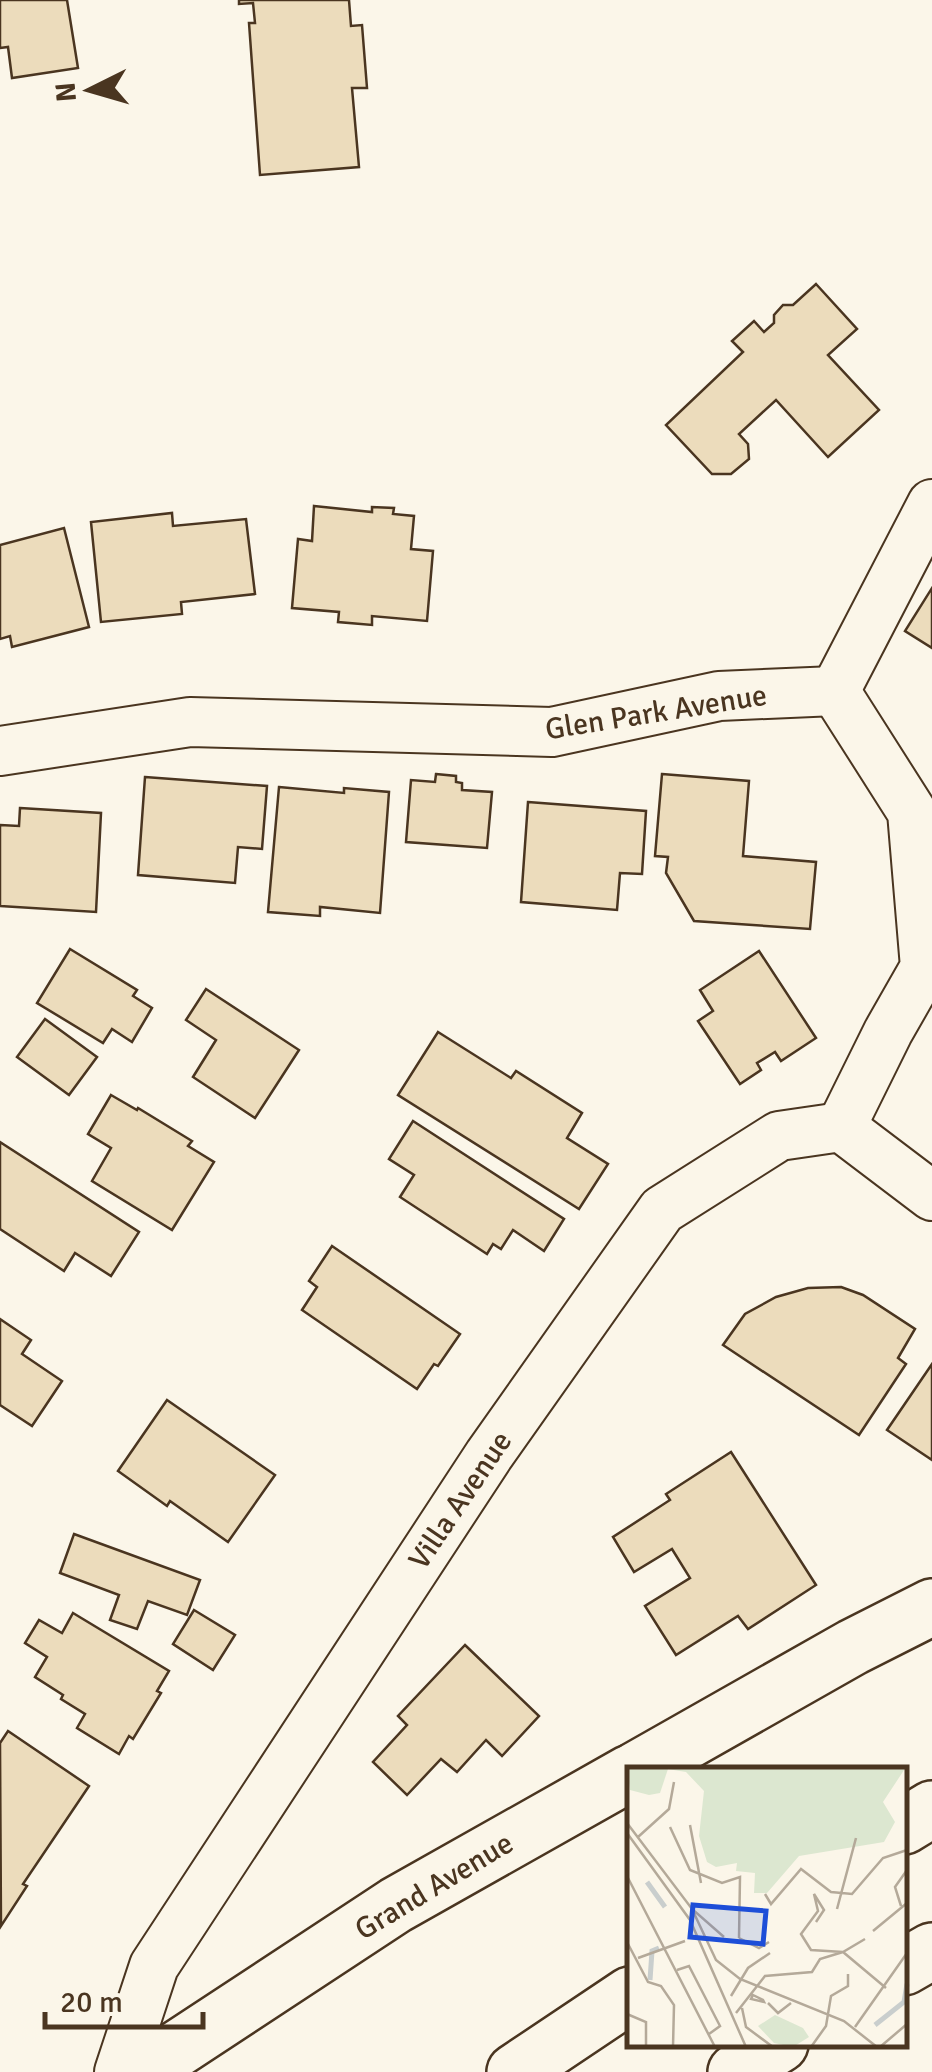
<svg xmlns="http://www.w3.org/2000/svg" width="932" height="2072" font-family="Signika,sans-serif">
<rect width="100%" height="100%" fill="#fbf6e9"/>
<g fill="#ecdcbc" stroke="#4a3520" stroke-width="2.5">
<path d="M0,0h67l11,68 -66,10 -4,-31 -8,1z"/>
<path d="M239,0h110l2,26 11,-1 5,63h-15l7,79 -99,8 -11,-152h6l-2,-20 -14,1z"/>
<path d="M816,284l41,45 -29,26 51,55 -51,47 -52,-57 -37,34 9,10 1,15 -18,15h-19l-46,-49 77,-73 -11,-11 22,-20 10,11 10,-9v-8l9,-10h10z"/>
<path d="M314,506l58,6v-5l22,1 -1,6 21,2 -3,33 22,2 -6,70 -55,-5v9l-34,-3 1,-10 -47,-4 6,-69 14,2z"/>
<path d="M172,513l1,13 73,-7 9,75 -74,8 1,12 -81,8 -10,-100z"/>
<path d="M64,528l25,99 -77,20 -2,-11 -10,3v-94z"/>
<path d="M932,588v60l-27,-17z"/>
<path d="M436,774l20,2v6l6,1v7l30,2 -5,56 -81,-6 5,-62 24,2z"/>
<path d="M662,774l87,7 -6,75 73,6 -6,67 -116,-8 -28,-48 2,-16 -13,-1z"/>
<path d="M145,777l122,9 -5,63 -24,-2 -3,36 -97,-8z"/>
<path d="M279,787l65,6v-5l45,4 -9,121 -60,-6v9l-52,-4z"/>
<path d="M528,802l118,9 -4,63 -22,-1 -3,37 -96,-8z"/>
<path d="M20,808l81,5 -5,99 -96,-6v-81l19,1z"/>
<path d="M70,949l67,41 -4,6 19,12 -20,34 -20,-13 -9,14 -66,-40z"/>
<path d="M759,951l57,87 -35,23 -6,-9 -18,11 4,7 -21,14 -42,-63 15,-10 -13,-21z"/>
<path d="M206,989l93,61 -44,68 -62,-41 23,-37 -30,-20z"/>
<path d="M45,1019l52,38 -28,38 -52,-38z"/>
<path d="M438,1032l73,46 5,-7 66,42 -15,25 41,26 -29,45 -181,-114z"/>
<path d="M111,1095l26,15 1,-2 54,33 -4,5 26,16 -42,68 -80,-49 19,-33 -23,-14z"/>
<path d="M413,1121l151,98 -20,32 -31,-21 -12,19 -8,-5 -6,10 -87,-57 14,-22 -25,-16z"/>
<path d="M0,1142l139,90 -28,44 -36,-23 -11,18 -64,-42z"/>
<path d="M332,1246l128,88 -22,32 -4,-2 -17,25 -115,-79 15,-23 -8,-6z"/>
<path d="M841,1287l22,8 52,34 -17,29 8,6 -47,71 -136,-90 22,-31 31,-17 32,-9z"/>
<path d="M0,1319l31,21 -9,14 40,27 -30,45 -32,-21z"/>
<path d="M932,1364v96l-45,-30z"/>
<path d="M167,1400l108,75 -47,67 -58,-41 -3,5 -49,-35z"/>
<path d="M731,1452l85,133 -68,44 -10,-13 -62,39 -31,-49 45,-28 -18,-29 -38,23 -21,-35 57,-37 -4,-6z"/>
<path d="M74,1534l126,46 -13,35 -39,-14 -11,28 -27,-9 9,-25 -59,-22z"/>
<path d="M194,1610l41,25 -22,35 -40,-26z"/>
<path d="M73,1613l96,58 -12,20 4,2 -28,46 -4,-3 -10,18 -42,-26 8,-14 -24,-15 2,-4 -28,-18 12,-20 -22,-14 14,-23 23,13z"/>
<path d="M465,1645l74,71 -37,40 -16,-16 -29,32 -16,-13 -34,36 -34,-33 34,-37 -9,-9z"/>
<path d="M8,1731l81,55 -66,98 4,2 -26,40 -1,-183z"/>
</g>
<g fill="none" stroke-linecap="round" stroke-linejoin="round">
<defs>
<g id="minor">
<path d="M835,691l77,121 13,155 -37,65 -47,95"/>
<path d="M835,691l97,-187"/>
<path d="M0,751l190,-29 362,10 167,-36 116,-5"/>
<path d="M119,2072l35,-106 335,-511 173,-245 117,-74 62,-9 91,69"/>
</g>
<g id="tertiary">
<path d="M636,1770l217,-123 79,-40"/>
<path d="M142,2072l254,-167 234,-132"/>
</g>
<g id="motorway">
<path d="M904,1826l28,-17"/>
<path d="M904,1967l28,-16"/>
<path d="M515,2072l115,-77"/>
<path d="M736,2072l44,-28"/>
</g>
</defs>
<use href="#minor" stroke="#4a3520" stroke-width="52"/>
<use href="#tertiary" stroke="#4a3520" stroke-width="60"/>
<use href="#motorway" stroke="#4a3520" stroke-width="60"/>
<use href="#minor" stroke="#fbf6e9" stroke-width="48"/>
<use href="#tertiary" stroke="#fbf6e9" stroke-width="55"/>
<use href="#motorway" stroke="#fbf6e9" stroke-width="55"/>
</g>
<g text-anchor="middle" stroke-width="8" stroke-linejoin="round" paint-order="stroke">
<g font-size="30" fill="#4a3520" stroke="#fbf6e9">
<text transform="translate(656 712) rotate(-9)" y="10">Glen Park Avenue</text>
<text transform="translate(460 1500) rotate(-56)" y="10">Villa Avenue</text>
<text transform="translate(434 1886) rotate(-31)" y="10">Grand Avenue</text>
</g>
</g>
<g transform="translate(627 1767)">
<rect width="280" height="280" fill="#fbf6e9"/>
<path d="M0,0h279l-23,35 12,20 -11,20 -85,14 -32,37h-13l1,-20 -19,-2 1,-8 -21,4 -9,-5 -8,-26 5,-45 -18,-19 -18,-3 -8,24 -11,2 -19,-5zM148,248l28,13 6,9 -16,10 -19,-4 -16,-17z" fill="#dce7d0"/>
<path fill="none" stroke="#c9cecd" stroke-width="5" d="M20,115l18,25M23,213l2,-29 7,-3M248,258l29,-23 3,-18"/>
<path fill="none" stroke="#b4a999" stroke-width="2.5" d="M0,56l65,86 32,28M63,58l11,58M43,60l20,43 32,13 18,-6 -1,61M0,66l63,87 56,127M11,70l31,-28 5,-27M0,109l88,171M138,127l6,10 30,-35 30,23 21,2 31,-36 24,-8M274,139l-6,-19 12,-17M65,142l24,51 24,19 104,42 33,26M210,142l19,-71M189,155l8,-12 -10,-16 4,17 -17,23 10,16 32,2 22,-13M246,164l34,-28M112,171l20,10 10,-6M0,175l21,40 13,4 13,19 -1,42M11,191l47,-17M50,203l12,-4 31,60 -11,8M126,228l10,5 1,2 -13,-3zM104,229l17,-28 22,-15M141,236l10,10 13,-10M115,241l4,19 27,20M109,246l29,-37 47,-4 8,-13 23,-7 43,36M0,247l19,8v25M228,260l52,-74M184,280l15,-21 5,-30 17,-10v-12M253,280l27,-23"/>
<path fill="#1d4ed8" fill-opacity="0.15" stroke="#1d4ed8" stroke-width="5" d="M66,138l73,6 -3,33 -73,-7z"/>
<rect width="280" height="280" fill="none" stroke="#4a3520" stroke-width="5"/>
</g>
<g transform="translate(90 90) rotate(265)" stroke="#fbf6e9" stroke-width="8" paint-order="stroke">
<path d="M0-8L18 38L0 25L-18 38Z" fill="#4a3520"/>
<text y="-15" font-size="28" font-weight="bold" text-anchor="middle" fill="#4a3520">N</text>
</g>
<path d="M45 2012v15h158v-15" fill="none" stroke="#4a3520" stroke-width="5"/>
<text x="60" y="2012" font-size="30" fill="#4a3520" stroke="#fbf6e9" stroke-width="8" paint-order="stroke">20 m</text>
</svg>
